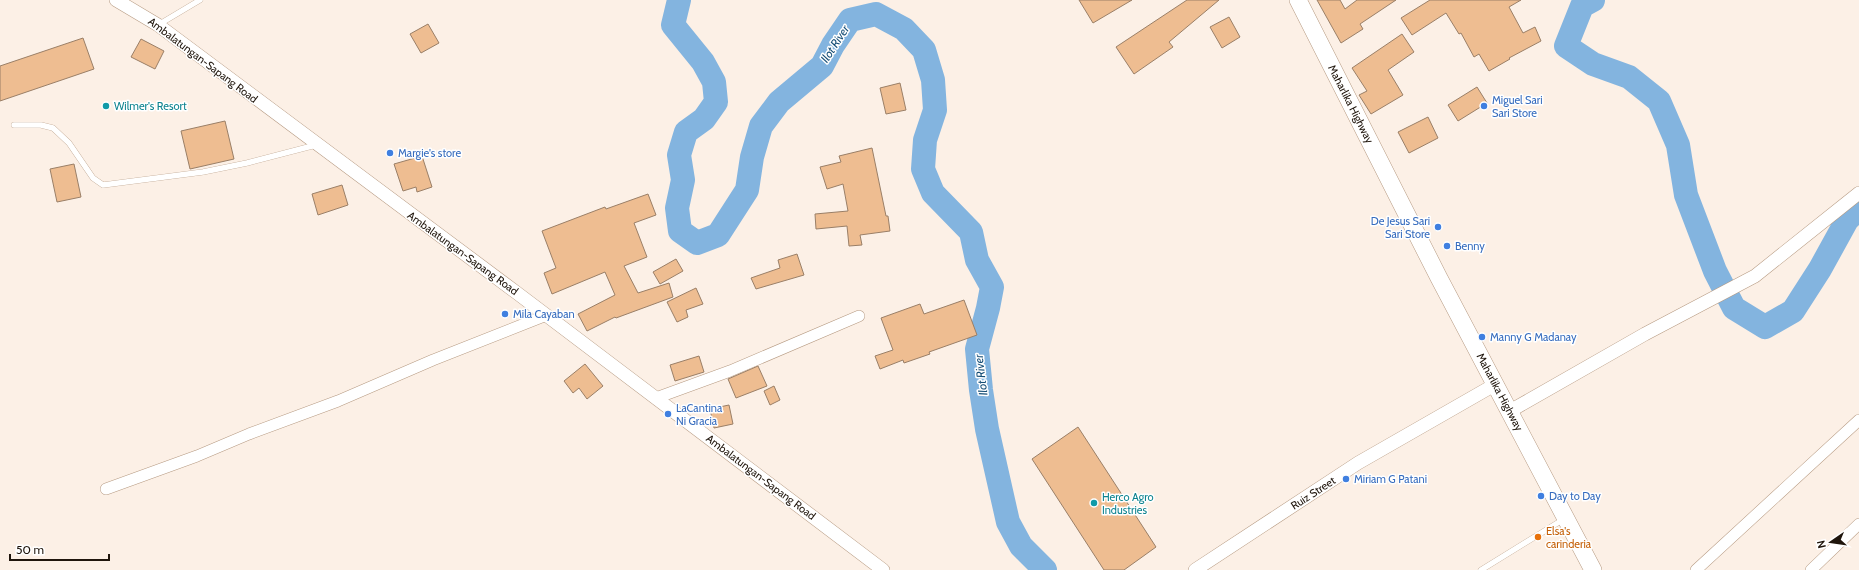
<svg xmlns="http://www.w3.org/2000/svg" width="1859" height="570" font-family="Cabin,sans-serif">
<rect width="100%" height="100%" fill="#fcf0e6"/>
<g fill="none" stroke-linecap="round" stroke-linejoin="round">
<g stroke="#83b4df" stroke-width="24">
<path d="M679,0l-6,25 30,37 11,20 2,20 -12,17 -18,13 -7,23 4,25 -6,28 3,23 17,12 21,-8 29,-45 5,-33 9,-31 18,-24 43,-36 11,-21 17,-25 26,-6 28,15 20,21 9,30 2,30 -10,30 -2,29 10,24 38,39 6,28 15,27 -4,21 -11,41 4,41 6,39 21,93 13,24 24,24"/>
<path d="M1593,0l-11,6 -16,40 27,18 36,13 30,24 19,44 8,50 29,76 19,37 31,19 28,-16 27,-42 27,-49 12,-12"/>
</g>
</g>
<g fill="#eebd91" stroke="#9a7f67">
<path d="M1079,0h53l-39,23z"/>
<path d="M1187,0h32l-50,42 4,5 -39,27 -18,-27z"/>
<path d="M1317,0h23l5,9 12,-9h39l-36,24 3,5 -22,14z"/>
<path d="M1430,0h91l-12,7 14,26 12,-6 6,14 -32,17 1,1 -21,12 -10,-17 -5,3 -13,-24 -2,1 -13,-21 -34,22 -11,-17z"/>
<path d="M1229,17l11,20 -18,11 -12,-21z"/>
<path d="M428,24l11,19 -18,10 -11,-19z"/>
<path d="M1402,34l12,18 -26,18 15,25 -32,19 -12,-19 8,-4 -15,-23z"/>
<path d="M83,38l11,31 -94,32v-35z"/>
<path d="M141,39l23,12 -9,18 -24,-12z"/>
<path d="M900,83l6,27 -20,4 -6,-26z"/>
<path d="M1477,87l10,16 -29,18 -10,-16z"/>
<path d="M1428,117l10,21 -29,15 -11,-21z"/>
<path d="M225,121l9,38 -44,10 -9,-38z"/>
<path d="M872,148l14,68h2l2,15 -30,4 2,10 -13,1 -2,-20 -31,3 -1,-15 33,-3 -5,-27 -16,5 -7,-22 21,-5 -2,-6z"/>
<path d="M422,156l10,31 -15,5 -1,-5 -13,4 -9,-27z"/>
<path d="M74,164l7,33 -24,5 -7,-33z"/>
<path d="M342,185l6,20 -30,10 -6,-21z"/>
<path d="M648,194l8,21 -22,8 13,34 -23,9 14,27 31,-10 4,14 -57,21 -1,-1 -28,14 -9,-17 37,-19 -10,-23 -53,22 -8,-21 12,-5 -14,-37 63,-24 1,2z"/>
<path d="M797,254l7,21 -48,14 -5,-11 29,-10 -2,-8z"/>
<path d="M676,259l7,12 -23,13 -7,-12z"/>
<path d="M696,288l7,16 -17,6 2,7 -11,5 -10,-20z"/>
<path d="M964,300l13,35 -48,17 1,2 -26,9 -1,-3 -23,9 -5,-13 18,-6 -12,-32 39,-14 4,10z"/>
<path d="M699,356l5,16 -29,9 -5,-16z"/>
<path d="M585,364l18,22 -16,13 -8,-11 -6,5 -9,-12z"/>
<path d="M758,366l9,20 -31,12 -8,-19z"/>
<path d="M774,386l6,14 -10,5 -6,-14z"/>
<path d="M729,405l4,19 -19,4 -4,-19z"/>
<path d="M1078,427l78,120 -32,23h-20l-72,-111z"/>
</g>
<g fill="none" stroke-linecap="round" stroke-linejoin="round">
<defs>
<g id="service">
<path d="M158,25l42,-25"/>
<path d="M14,125h27l12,3 16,15 24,35 10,7 100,-13 44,-9 69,-18"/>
<path d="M1481,570l83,-51"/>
</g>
<g id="minor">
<path d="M656,398l74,-27 129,-55"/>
<path d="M106,489l91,-33 52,-22 89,-33 95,-41 114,-45"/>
<path d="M1696,570l163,-150"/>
<path d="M1811,570l48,-46"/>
</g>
<g id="tertiary">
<path d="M116,0l42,25 359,268 366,277"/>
<path d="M1510,411l135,-77 110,-58 104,-83"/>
<path d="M1195,570l163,-107 138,-79"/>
</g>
<path id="primary" d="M1298,0l141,278 154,292"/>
</defs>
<use href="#service" stroke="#b69a82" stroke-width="6"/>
<use href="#minor" stroke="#b69a82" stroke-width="12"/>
<use href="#tertiary" stroke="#b69a82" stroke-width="14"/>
<use href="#primary" stroke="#b69a82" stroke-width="18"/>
<use href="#service" stroke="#fff" stroke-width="5.5"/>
<use href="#minor" stroke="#fff" stroke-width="11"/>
<use href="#tertiary" stroke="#fff" stroke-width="13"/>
<use href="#primary" stroke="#fff" stroke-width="17"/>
</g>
<g fill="#0f9aa8" stroke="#fff" stroke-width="1.5">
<circle cx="106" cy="106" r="4"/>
<circle cx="1094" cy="503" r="4"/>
</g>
<g fill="#3f7fe0" stroke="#fff" stroke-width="1.5">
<circle cx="1484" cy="106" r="4"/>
<circle cx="390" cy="153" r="4"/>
<circle cx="1438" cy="227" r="4"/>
<circle cx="1447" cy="246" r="4"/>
<circle cx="505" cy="314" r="4"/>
<circle cx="1482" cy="337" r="4"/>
<circle cx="668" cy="414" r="4"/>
<circle cx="1346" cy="479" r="4"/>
<circle cx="1541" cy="496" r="4"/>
</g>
<circle fill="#e8710a" stroke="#fff" stroke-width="1.5" cx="1538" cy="537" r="4"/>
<g text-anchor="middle" stroke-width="3" stroke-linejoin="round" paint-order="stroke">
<g font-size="11" fill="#1f150c" stroke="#fff">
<text transform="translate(203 60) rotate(37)" y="4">Ambalatungan-Sapang Road</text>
<text transform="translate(1351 104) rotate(63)" y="4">Maharlika Highway</text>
<text transform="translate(463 253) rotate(36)" y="4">Ambalatungan-Sapang Road</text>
<text transform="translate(1500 392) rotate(62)" y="4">Maharlika Highway</text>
<text transform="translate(761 477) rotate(37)" y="4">Ambalatungan-Sapang Road</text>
<text transform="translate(1313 493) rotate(-33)" y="4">Ruiz Street</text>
</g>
<g font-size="11" fill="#366cbe" stroke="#fff" text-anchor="start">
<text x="1492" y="104">Miguel Sari<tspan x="1492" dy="13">Sari Store</tspan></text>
<text x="398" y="157">Margie's store</text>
<text x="1430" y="225" text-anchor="end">De Jesus Sari<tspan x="1430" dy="13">Sari Store</tspan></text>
<text x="1455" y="250">Benny</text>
<text x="513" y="318">Mila Cayaban</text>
<text x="1490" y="341">Manny G Madanay</text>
<text x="676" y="412">LaCantina<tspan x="676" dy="13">Ni Gracia</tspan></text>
<text x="1354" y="483">Miriam G Patani</text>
<text x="1549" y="500">Day to Day</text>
</g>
<g font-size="11" fill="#0d838f" stroke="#fff" text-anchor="start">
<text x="114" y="110">Wilmer's Resort</text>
<text x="1102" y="501">Herco Agro<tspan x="1102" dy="13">Industries</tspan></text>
</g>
<g font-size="11" fill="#c56008" stroke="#fff" text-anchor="start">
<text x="1546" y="535">Elsa's<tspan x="1546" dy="13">carinderia</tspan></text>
</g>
<g font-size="12" font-style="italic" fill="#164e76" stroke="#fff">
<text transform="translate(835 44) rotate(-57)" y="4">Ilot River</text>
<text transform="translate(981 375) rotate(-97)" y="4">Ilot River</text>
</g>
</g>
<g transform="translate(1831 542) rotate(257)" stroke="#ffffff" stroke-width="3" paint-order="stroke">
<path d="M0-3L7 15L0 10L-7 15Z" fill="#1f150c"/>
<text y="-6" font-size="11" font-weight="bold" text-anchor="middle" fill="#1f150c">N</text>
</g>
<path d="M10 554v6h99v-6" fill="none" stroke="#1f150c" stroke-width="2"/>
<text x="16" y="554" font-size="12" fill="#1f150c" stroke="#ffffff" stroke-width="3" paint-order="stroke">50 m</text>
</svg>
